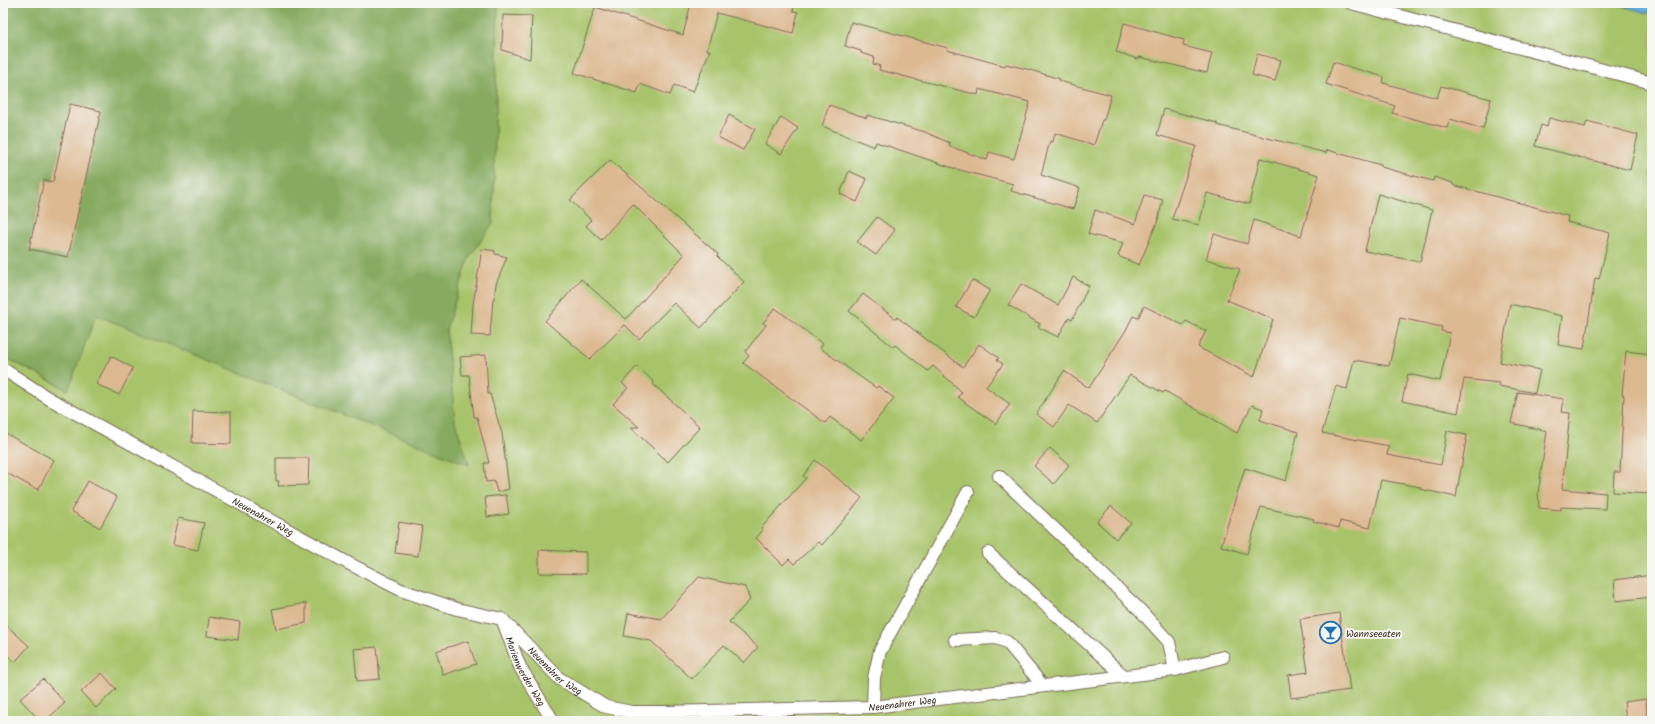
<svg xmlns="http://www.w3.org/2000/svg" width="1655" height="724" font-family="Kalam,sans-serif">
<rect width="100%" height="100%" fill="#f6f6f2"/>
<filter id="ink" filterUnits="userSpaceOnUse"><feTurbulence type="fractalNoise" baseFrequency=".025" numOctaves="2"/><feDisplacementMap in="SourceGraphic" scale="8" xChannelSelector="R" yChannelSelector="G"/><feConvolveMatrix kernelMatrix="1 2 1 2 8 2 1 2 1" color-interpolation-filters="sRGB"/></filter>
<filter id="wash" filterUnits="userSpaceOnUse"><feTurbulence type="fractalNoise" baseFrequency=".012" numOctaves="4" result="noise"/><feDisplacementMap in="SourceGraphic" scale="16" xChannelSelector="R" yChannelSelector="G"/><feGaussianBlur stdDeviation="0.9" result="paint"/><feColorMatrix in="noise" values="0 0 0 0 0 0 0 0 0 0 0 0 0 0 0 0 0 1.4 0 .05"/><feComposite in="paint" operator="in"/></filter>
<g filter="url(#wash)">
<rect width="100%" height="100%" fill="#f1ddbe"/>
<path fill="#a8c46b" stroke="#727744" d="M498,3h1112l42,11v707h-1649v-365l65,34 -61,-125 285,129 177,70 -14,-42 -9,-93 23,-71 24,-35z"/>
<path fill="#86aa5f" stroke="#606a3e" d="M3,3h495l-5,220 -24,35 -23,71 9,93 14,43 -373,-150 -28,75 -65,-34z"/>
<path fill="#66addd" stroke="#506c7e" d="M1610,3h42v11z"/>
<g id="blocks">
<g fill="#ddb992" fill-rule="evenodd">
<path d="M691,3h91l12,3 -1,5 5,1 -5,21 -76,-20 -10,37h3l-17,42 -19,-7 -4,10 -30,-11 -3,9 -63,-20 21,-66 88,28z"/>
<path d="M503,15l29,1 -2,43 -28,-9z"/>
<path d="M851,22l97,26 -1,2 58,16 1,-2 21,5 33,10 -1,2 52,14 -7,25h-2l-8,25 -39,-12 -2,9 -3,-1 -9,34 39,13 -7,21 -62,-18 2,-7 -57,-15 -80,-27 -2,5 -52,-21 7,-21 38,13v-3l58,17 25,11 -1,3 38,14 2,-8 25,7 16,-57 -51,-13 -1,6 -24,-6 -75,-19 1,-4 -7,-2 1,-7 -13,-4v-2l-16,-5z"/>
<path d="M1124,23l60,17 -1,6 29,7 -5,20 -68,-16 -1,2 -22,-7z"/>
<path d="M1257,54l24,6 -6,21 -23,-6z"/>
<path d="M1333,62l51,15 -1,6 54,15 4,-12 50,13 -8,30 -33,-10 -3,9 -55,-15 3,-7 -69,-22z"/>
<path d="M70,104l31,7 -33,146 -39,-8 15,-69 9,2z"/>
<path d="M1164,109l53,14v2l109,28 1,-3 54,15v2l52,14 1,-4 19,6v2l115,31 -1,6 43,11 -11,46 -4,-1 -11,71 -26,-4 4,-29 -52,-12 -10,58 40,8 -5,23 -36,-7v-3l-35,-4 -6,34 -56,-12 6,-27 32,7 10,-48 -9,-2 1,-4 -42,-9 -11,48 -35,-6 -7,29 -11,-3 -14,47 67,13 -2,9 54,10 6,-34 20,4 -11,62 -36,-8v-2l-39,-7 -11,48 -30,-7 -1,7 -26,-7 1,-2 -53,-12 -14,47 -26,-8 24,-78 41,13 12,-49 -38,-12 3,-11 -11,-4 -15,28 -72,-42 -2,2 -33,-18 -33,48 -28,-18 -15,22 -18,-13 28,-43 25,17 37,-58 7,-14 5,2 6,-12 39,19 3,-4 20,10 -8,16 56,30 19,-58 -46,-19 13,-31 -34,-10 8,-25 33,10 7,-24 47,16 18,-61 -59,-17 -11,46 -42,-11 -8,32 -27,-6 24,-73 -39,-11zM1378,194l54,16 -12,52 -55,-11z"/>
<path d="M729,115l26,14 -12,21 -25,-13z"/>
<path d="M781,117l17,11 -17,26 -16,-10z"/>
<path d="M1549,118l36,9 2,-6 51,14 -8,35 -95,-24 6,-21 6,2z"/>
<path d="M610,160l108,94 -1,2 27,26 -43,46 -27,-25 -35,36 -14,-14 -35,34 -45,-38 36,-42 45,40 58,-64 -51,-51 -32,36 -15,-14 5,-6 -21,-20z"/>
<path d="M849,171l18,8 -10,23 -17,-8z"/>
<path d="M1144,195l19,5 -5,20 -19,45 -21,-9 5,-13 -35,-9 7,-24 40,14z"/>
<path d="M877,217l18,13 -19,25 -19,-13z"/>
<path d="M482,249l13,2v3l12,3 -11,27 -2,15h-1l-3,37 -19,-1 2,-31z"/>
<path d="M1073,277l16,9 -17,34 -3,-2 -11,19 -20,-10 2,-3 -32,-19 13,-21 37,21z"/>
<path d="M972,280l18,10 -16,27 -18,-10z"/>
<path d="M863,294l33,25 1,-2 66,50 16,-23 20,14 -2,2 6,4 -17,23 24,17 -14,20 -29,-20 -9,-7 4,-5 -29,-26 -5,5 -33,-26 -2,2 -44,-36z"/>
<path d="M775,308l48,36 -3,4 56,40 2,-2 16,12 -33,42 -31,-23 -5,6 -82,-60 6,-7 -4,-4 21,-27 -3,-2z"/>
<path d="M1626,351l26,3v140l-39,-2 1,-20h6l4,-77h-2z"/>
<path d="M486,355l2,39h2l12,40 7,55 -12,3 -3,-11 -8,1 -2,-19h5l-12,-46h-3l-5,-42h-7l-2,-18z"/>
<path d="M111,356l22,12 -14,27 -23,-11z"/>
<path d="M637,366l17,16 -1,2 47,43 -32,35 -38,-35h9l-26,-23 15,-16 -6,-5z"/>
<path d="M1518,392l46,7 -2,13 8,1 -8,76 44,4 -1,16 -44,-2v3l-22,-2 -1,-15 9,-62 -36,-8z"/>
<path d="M193,411l38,1v32l-39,-1z"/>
<path d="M3,432l51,28 -16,30 -35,-19z"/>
<path d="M1050,448l19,17 -15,19 -20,-18z"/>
<path d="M276,458h33l-1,27 -30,1 1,-5h-3z"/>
<path d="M815,460l47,38 -40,47 -4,-3 -24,22 -5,-5 -6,6 -27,-27 7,-8 -2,-2 45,-50 -3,-2z"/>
<path d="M88,481l29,16 -17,31 -29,-17z"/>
<path d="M506,495l3,19 -22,3 -2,-20z"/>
<path d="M1111,506l20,17 -15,16 -19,-17z"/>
<path d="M178,518l26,5 -6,27 -26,-5z"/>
<path d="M399,522l23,4 -4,30 -23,-3z"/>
<path d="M539,550l47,2v22l-47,-1z"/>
<path d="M1652,575v22l-36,4 -2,-21z"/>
<path d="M699,577l46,10 5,13 -21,22 29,25 -14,16 -20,-18 -32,34 -41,-38 -27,-5 4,-23 33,6z"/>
<path d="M306,603v20l-30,6 -4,-20z"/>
<path d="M1339,613l11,77 -59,8 -3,-23 20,-3 -8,-53z"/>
<path d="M209,617l31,5 -2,18 -31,-4z"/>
<path d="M3,622l26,24 -14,16 -12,-10z"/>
<path d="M468,641l8,23 -33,11 -7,-24z"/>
<path d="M377,647l3,32 -23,2 -3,-32z"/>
<path d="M102,673l14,16 -20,19 -15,-16z"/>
<path d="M43,679l22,24 -20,18h-5l-20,-22z"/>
<path d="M1646,699l1,19 -21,2 -2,-18z"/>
</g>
</g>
</g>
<g filter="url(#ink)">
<use href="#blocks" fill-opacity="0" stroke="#7b6956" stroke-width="1"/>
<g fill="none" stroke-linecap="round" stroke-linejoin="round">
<defs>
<g id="service">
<path d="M1351,3l301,80"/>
<path id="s1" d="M3,369l45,29 300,165 53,27 56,19 45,10 58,60 46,28 26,5h33l208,-5 302,-37 48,-13"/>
<path d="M999,476l141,134 29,32 6,28"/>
<path d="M988,553l136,123"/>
<path id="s2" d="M504,624l16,43 33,54"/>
<path d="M955,640l41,-2 11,4 36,44"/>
<path d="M873,707l1,-29 6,-27 88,-159"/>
</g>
</defs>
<use href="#service" stroke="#7b6956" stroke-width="14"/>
<use href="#service" stroke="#fff" stroke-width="12"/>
</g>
</g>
<defs>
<symbol id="bar-ring" viewBox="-11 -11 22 22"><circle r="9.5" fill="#f6f6f2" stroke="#1f6fb2" stroke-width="1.5"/><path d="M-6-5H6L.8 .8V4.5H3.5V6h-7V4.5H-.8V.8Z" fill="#1f6fb2"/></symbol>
</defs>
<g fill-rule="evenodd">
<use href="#bar-ring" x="1318" y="620" width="25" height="25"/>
</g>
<g text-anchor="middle" stroke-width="4" stroke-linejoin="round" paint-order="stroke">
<g font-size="10" fill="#3b2a1e" stroke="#f6f6f2">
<text dy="4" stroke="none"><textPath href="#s1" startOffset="299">Neuenahrer Weg</textPath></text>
<text dy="4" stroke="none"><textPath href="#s1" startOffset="635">Neuenahrer Weg</textPath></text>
<text dy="4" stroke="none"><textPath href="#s2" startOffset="52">Marienwerder Weg</textPath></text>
<text dy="4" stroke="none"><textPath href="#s1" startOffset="995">Neuenahrer Weg</textPath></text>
</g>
<g font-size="10" fill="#3b2a1e" stroke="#f6f6f2" text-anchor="start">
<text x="1346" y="637">Wannseeaten</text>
</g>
</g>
<rect width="1655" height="724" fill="none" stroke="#f6f6f2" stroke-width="16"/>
</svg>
